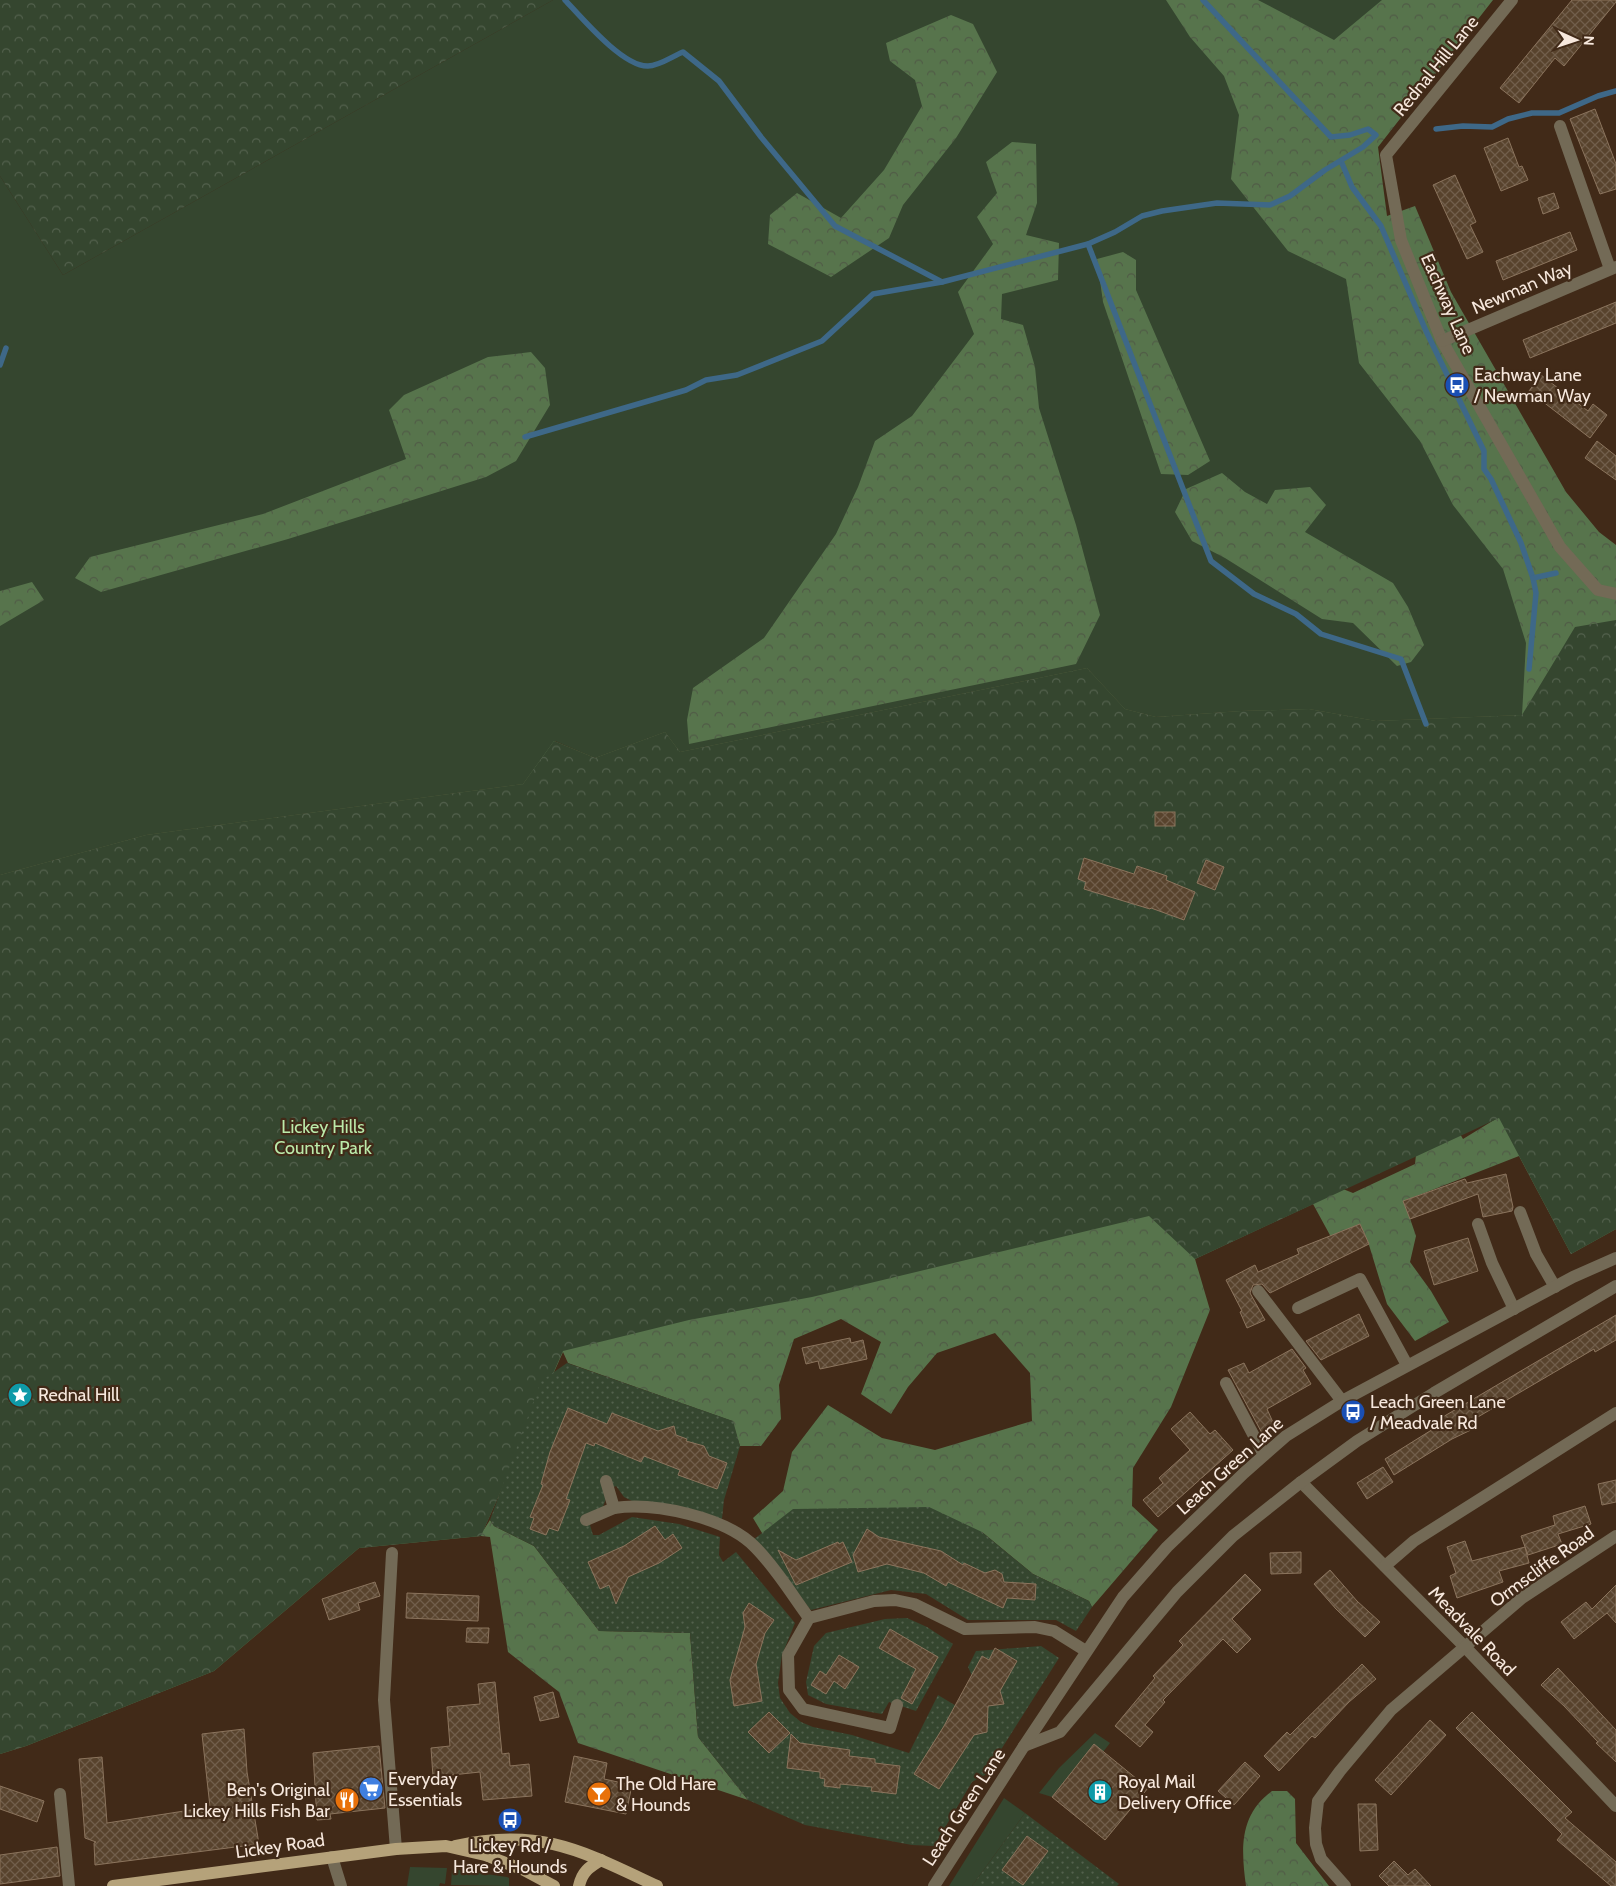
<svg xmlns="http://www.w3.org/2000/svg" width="1616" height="1886" font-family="Cabin,sans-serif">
<defs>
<pattern id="forest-crowns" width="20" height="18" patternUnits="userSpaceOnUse" patternTransform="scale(1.25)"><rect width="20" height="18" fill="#57744c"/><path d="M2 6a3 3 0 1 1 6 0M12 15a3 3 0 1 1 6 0" fill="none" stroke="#505b46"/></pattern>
<pattern id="park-crowns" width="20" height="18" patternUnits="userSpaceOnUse" patternTransform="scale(1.25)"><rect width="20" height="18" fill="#35462f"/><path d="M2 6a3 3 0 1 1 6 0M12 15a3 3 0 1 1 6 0" fill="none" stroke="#53614d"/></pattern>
<pattern id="garden-dots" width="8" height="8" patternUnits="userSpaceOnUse" patternTransform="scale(1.25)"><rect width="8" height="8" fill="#35462f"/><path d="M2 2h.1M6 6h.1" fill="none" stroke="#53614d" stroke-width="1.8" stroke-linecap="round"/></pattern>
<pattern id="building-cross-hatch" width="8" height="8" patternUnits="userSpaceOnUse" patternTransform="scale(1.25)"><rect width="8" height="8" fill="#58432d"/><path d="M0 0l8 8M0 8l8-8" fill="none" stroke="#715e4b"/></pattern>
</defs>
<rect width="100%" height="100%" fill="#412a18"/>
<g fill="#35462f">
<path d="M553,0h887l-112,149 247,478 -53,88 -146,6 -67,-12 -68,2 -85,6 -31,-8 -38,-41 -407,84 -15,-20 -70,26 -40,-17 -32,43 -377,51 -146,40v-699l63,99z"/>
<path d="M1095,1733l15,10 -7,9 -9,-8 -42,53 -13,-4 20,-25z"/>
<path d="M1004,1798l21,15 -53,73h-23z"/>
<path d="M410,1867l37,1 -2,16 -5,-1 -1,3h-32z"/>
<path d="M452,1869l55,8 2,1v8l-58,-1z"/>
</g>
<g fill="url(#forest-crowns)">
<path d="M1166,0h92l76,40 48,-40h111l-115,147 9,69 28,-10 36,86 115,200 33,40 17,13v250l-369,356 106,42 62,-29 6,-55 28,6 14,24 36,-22 117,112 -45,25 -52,-98 -115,45 12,35 -6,26 21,29 18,31 -34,19 -28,-37 -18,-59 -9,-21 -29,13 -18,-33 -118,55 15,51 -39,97 -38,61 -1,38 26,24 -66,77 -3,-6 -56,-27 -51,-42 -214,11 -15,-25 30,-27 9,-39 36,-47 54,33 53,12 97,-29 -2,-48 -35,-40 -58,20 -29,34 -17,27 -30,-20 20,-52 -40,-23 -47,20 -15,46 2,34 -20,27h-21l-8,-25 -164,-58 -5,-11 -80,179 7,-11 4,6 40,20 65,85 91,2 8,104 50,63 -170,-57 -19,-51 -51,-40 -18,-115 -9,-1 -122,12 -145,123 -188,75 -26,8v-879l146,-40 377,-51 31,-43 41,17 70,-26 15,20 407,-84 38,41 31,8 85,-6 68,-2 67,12 146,-6 4,-72 -23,-74 -50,-64 -33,-64 -61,-78 -13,-84 -58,-28 -57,-72 8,-64 -15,-39 -34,-39z"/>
<path d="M951,15l22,9 24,48 -41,66 -53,67 -14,33 -58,39 -63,-33 2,-29 27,-22 44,25 43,-48 38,-64 -7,-26 -25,-19 -4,-18z"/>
<path d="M1012,142l24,2 1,59 -11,32 33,8 -1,37 -56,14 -1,25 22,6 12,42 4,41 37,117 24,90 -24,49 -387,80 -2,-24 6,-32 71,-50 72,-104 22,-47 17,-46 37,-25 62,-82 -16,-42 35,-48 -16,-27 20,-24 -11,-31z"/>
<path d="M1123,252l13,8v30l74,171 -22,14 -27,-1 -58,-172 -6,-43z"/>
<path d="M531,352l14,16 5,37 -34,56 -30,16 -198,62 -187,53 -26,-14 15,-21 173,-43 143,-55 -17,-49 15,-15 84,-38z"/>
<path d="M1222,473l23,19 22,12 8,-14 35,-3 16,18 -21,27 88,51 15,24 16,38 -13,17 -14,4 -44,-43 -31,-4 -97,-61 -33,-17 -17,-29 11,-23z"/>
<path d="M32,582l12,18 -44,26v-35z"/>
<path d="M1272,1791h15l8,8 1,44 33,43h-83c-5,-37 -7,-71 26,-95z"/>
</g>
<g fill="url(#park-crowns)">
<path d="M0,0h553l-490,275 -63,-99z"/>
<path d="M1616,620v609l-45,25 -72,-136 -304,141 -46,-43 -337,81 -123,23 -126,31 -82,185 -122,12 -145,123 -188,75 -26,8v-879l146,-40 377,-51 31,-43 41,17 70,-26 15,20 407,-84 38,41 31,8 85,-6 68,-2 67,12 146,-6 53,-88z"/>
</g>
<g fill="url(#garden-dots)">
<path d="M567,1363l166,58 7,25 -16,54 -2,19 -88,-17 -10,-5 -8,-11 -6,3 -8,20 -12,16 3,10h6l33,-18 47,7 41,13 -1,18 4,7 13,-10 59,71 -13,32 -4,28 2,15 10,15 11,9 12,5 39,8 57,18 29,-58 20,12 15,-29 -5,-11 8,-16 65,-5 18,12 -74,117 -13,7 -38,64 -22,-1 -107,-20 -57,-25 -50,-63 -8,-104 -91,-2 -65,-85 -40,-20 -4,-6 51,-139z"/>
<path d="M929,1507l53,25 51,42 56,27 3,6 -16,24 -20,-11h-88l-42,-26 -35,-4 -80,20 -58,-70 40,-31z"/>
<path d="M907,1618l20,9 26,17 -37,67 -27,-9 -7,12 -56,-10 -18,-9 -2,-13 8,-36 12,-13 59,-14z"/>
<path d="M1025,1813l94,71 -2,2h-145z"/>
</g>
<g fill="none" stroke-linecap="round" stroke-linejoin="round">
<g stroke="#3e6888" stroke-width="5.5">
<path d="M565,0c17,18 58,67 83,66 11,0 25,-10 35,-14l36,29 42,56 74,89 107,56"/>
<path d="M1436,129l27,-3 29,1 16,-8 24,-6h27l39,-17 18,-5"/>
<path d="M1341,161l11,26 29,39 45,105 58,120v18l7,10 30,64 12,35 3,15 -7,76"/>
<path d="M1088,244l123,317 43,33 42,20 25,20 80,25 25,65"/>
<path d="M0,365l6,-17"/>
<path d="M525,437l161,-47 20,-10 31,-5 85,-34 51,-47 69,-12 146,-38 27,-12 27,-16 20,-5 55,-8 53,2 20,-9 35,-26 38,-23 13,-12 -8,-6 -18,6 -19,2 -128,-137"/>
<path d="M1533,578l23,-5"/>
</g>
</g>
<g fill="url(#building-cross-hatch)" stroke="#8b745d">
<path d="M1572,0h44v2l-52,64 -9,-8 -36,45 -19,-15z"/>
<path d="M1595,109l21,55v25l-16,5 -30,-75z"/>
<path d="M1508,138l11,29 3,-1 6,14 -27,11 -17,-43z"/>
<path d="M1455,175l21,47 -6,3 13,27 -16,7 -34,-74z"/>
<path d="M1554,193l5,15 -16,6 -5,-16z"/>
<path d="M1570,232l7,18 -74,30 -7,-19z"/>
<path d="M1616,302v21l-86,35 -7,-18z"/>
<path d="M1541,375l47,36 5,-7 14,11 -17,23 -61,-47z"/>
<path d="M1597,441l19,15v24l-31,-22z"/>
<rect x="1155" y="812" width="20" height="14"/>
<path d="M1084,858l50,16 3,-8 30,10 -1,4 29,12 -11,28 -33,-12 -1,1 -66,-20 2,-7 -8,-3z"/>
<path d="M1206,860l18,7 -9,23 -18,-7z"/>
<path d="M1506,1174l7,33 -1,4 -29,6 -5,-23 -68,25 -7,-18 62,-22 2,4z"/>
<path d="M1360,1224l9,20 -99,49 -8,-9 -9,1 -3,8 15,27 -18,8 -7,-16 2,-1 -16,-31 29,-15 3,7 41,-18 -2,-5z"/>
<path d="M1468,1238l10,33 -44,14 -10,-34z"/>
<path d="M1359,1314l10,22 -48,24 -15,-19z"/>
<path d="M1616,1315v25l-21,12 -1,-3 -123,72 4,7 -23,11 -58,36 -9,-16 53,-33 -2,-5z"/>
<path d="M850,1338l1,5 12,-3 4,19 -47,10 -2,-8 -12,3 -4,-16z"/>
<path d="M1292,1349l14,19 -3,2 8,14 -44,25 9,20 -13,6 -35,-65 16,-7 5,10z"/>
<path d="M568,1408l39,16 5,-11 46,18 16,-5 2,9 11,4 -1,2 18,5 5,10 18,7 -10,26 -39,-14 2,-5 -36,-14 -3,6 -46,-19 -1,3 -8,-3 -20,56 4,1 -12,31 -9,-3 -3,7 -16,-6 4,-11 -4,-1 13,-32 -2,-1 9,-32z"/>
<path d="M1190,1412l20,22 5,-4 18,20 -75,67 -15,-17 20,-17 -4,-5 31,-28 -19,-21z"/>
<path d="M1383,1467l10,15 -26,17 -10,-16z"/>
<path d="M1616,1480v22l-14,3 -4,-21z"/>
<path d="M1585,1506l6,18 -33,10 4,10 -34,11 -7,-19 34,-11 -2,-9z"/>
<path d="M655,1526l10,14 8,-6 9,14 -23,15 -31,14 -12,27 -7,-19 -9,4 -12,-27 36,-16z"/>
<path d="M867,1529l12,8 62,14 22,14 1,-2 21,10 10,-3 7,4 2,8 32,2 -1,16 -28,-2 -4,10 -55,-26 -2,4 -22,-13 -37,-9 -29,8 -5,-17z"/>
<path d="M1465,1541l7,20 53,-14 4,16 -30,8 4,11 -46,16 -7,-22 6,-3 -9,-26z"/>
<path d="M838,1542l1,2 4,-2 9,20 -56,23 -18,-35 18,10z"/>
<path d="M1301,1552v21l-30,1 -1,-21z"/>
<path d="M1330,1570l27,31 23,21 -15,15 -29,-28 -22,-25z"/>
<path d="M1245,1574l16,16 -29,29 19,20 -14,14 -14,-14 -60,61 2,2 -20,23 8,7 -13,15 -25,-21 40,-48 -2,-2 30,-31 -4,-4z"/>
<path d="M375,1582l5,14 -22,7 2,7 -31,10 -7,-21z"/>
<path d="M1616,1585v38l-9,-10 -33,26 -13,-17 25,-20 6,7z"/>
<path d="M407,1593l72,3 -1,25 -72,-3z"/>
<path d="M749,1603l25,17 -9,13 -9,31 6,37 -28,5 -4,-26 15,-53 -2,-14z"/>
<path d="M467,1628h22l-1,15 -22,-1z"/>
<path d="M890,1629l48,28 -26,47 -11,-6 15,-29 -37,-21z"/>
<path d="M995,1648l22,13 -17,30 4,13 -16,2 -1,26 -13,3 -35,54 -25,-15 30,-48 38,-70 7,4z"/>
<path d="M839,1655l20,12 -14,22 -11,-8 -8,13 -15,-9 9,-14 6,4z"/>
<path d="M1362,1664l14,15 -27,23 -34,36 -3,-2 -33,35 -15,-15 23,-24 3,3z"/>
<path d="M1558,1668l58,62v32l-20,-19 2,-1 -34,-36 -23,-21z"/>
<path d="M495,1682l7,72 7,-1 1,13 19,-2 3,32 -49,4 -3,-28 -47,5 -2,-29 19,-2 -3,-39 33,-3 -2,-20z"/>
<path d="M553,1692l6,25 -19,4 -6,-24z"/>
<path d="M769,1712l21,21 -21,20 -21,-21z"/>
<path d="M1472,1712l100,100 -7,6 51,44v24h-5l-54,-46 5,-6 -106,-106z"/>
<path d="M1430,1720l16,15 -55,60 -16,-15z"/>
<path d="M244,1729l3,43 12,72 -164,21 -1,-22 2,-1 -11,-4 -6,-79 23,-2 5,66 103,-16 -8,-73z"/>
<path d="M791,1734l9,9 50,7 -1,6 26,3v4l25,3 -4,28 -25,-3 1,-4 -32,-3v4l-16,-2 1,-7 -5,-1v-6l-33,-4z"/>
<path d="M1094,1744l54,44 -43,52 -53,-43z"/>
<path d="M379,1746l6,62 -55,6 1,5 -14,1 -4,-67z"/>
<path d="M574,1756l33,7 -3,16 28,6 -6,29 -61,-12z"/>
<path d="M1245,1762l15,14 -26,29 -16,-14z"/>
<path d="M0,1786l44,15 -7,21 -37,-13z"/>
<path d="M1358,1804h18l2,46 -18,1z"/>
<path d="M1027,1836l21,15 -25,34 -21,-15z"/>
<path d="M57,1847l3,29 -60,8v-29z"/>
<path d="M1394,1861l14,14 7,-6 16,17h-42l-10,-10z"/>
</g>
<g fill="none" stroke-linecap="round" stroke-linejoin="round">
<g stroke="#736a56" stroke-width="12">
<path d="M1512,0l-126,155 15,85 41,101 118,206 38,43 18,4"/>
<path d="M1560,126l50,143"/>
<path d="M1442,341l174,-74"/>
<path d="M1520,1212l16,42 19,33"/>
<path d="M1478,1224l14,39 22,46"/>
<path d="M1258,1291l84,110"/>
<path d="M1298,1308l62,-29 47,86"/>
<path d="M1226,1383l38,72"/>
<path d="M1301,1482l165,166 150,158"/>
<path d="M614,1508c40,-6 112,9 141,39 21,21 37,48 54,71"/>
<path d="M586,1520l28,-12 -8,-27"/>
<path d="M392,1553l-8,147 12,149"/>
<path d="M1385,1566l29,-25 202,-128"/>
<path d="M897,1705l-7,23 -87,-19 -14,-19 -1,-35 21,-37 65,-17 21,-1 19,4 51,25 70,-2 19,4 32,20"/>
<path d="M1024,1746l36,-14 117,-140 56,-56 68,-54 56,-41 77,-48 182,-107"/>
<path d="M60,1794l9,92"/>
<path d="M332,1857l9,29"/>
<path d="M934,1886l90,-140 99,-149 44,-50 77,-74 42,-37 56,-35 231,-124 43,-19"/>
<path d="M1345,1886l-24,-27 -5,-15 -1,-16 3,-27 22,-30 51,-61 131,-112 94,-62"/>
</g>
<g stroke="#b5a27a" stroke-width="12">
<path d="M455,1846c86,-19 127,5 202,40"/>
<path d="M113,1886l283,-37 50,-3 39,9 39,15 30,16"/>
<path d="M579,1886c3,-14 10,-19 22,-26"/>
</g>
</g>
<defs>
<symbol id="bus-disc" viewBox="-11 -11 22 22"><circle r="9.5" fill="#1a4fb4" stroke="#412a18"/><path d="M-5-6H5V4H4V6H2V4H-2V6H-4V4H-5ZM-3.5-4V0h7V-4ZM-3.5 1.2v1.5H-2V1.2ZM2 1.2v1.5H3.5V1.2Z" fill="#fff"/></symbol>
<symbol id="sight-disc" viewBox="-11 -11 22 22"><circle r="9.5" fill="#0f9aa8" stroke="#412a18"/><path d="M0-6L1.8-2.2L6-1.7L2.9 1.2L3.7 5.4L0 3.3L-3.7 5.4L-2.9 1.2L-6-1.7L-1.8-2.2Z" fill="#fff"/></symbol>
<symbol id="supermarket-disc" viewBox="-11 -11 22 22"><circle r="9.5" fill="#3f7fe0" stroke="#412a18"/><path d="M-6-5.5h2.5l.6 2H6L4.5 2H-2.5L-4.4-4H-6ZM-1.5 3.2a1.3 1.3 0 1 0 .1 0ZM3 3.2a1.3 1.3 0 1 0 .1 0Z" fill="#fff"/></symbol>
<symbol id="building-disc" viewBox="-11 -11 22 22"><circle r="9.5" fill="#0f9aa8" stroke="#412a18"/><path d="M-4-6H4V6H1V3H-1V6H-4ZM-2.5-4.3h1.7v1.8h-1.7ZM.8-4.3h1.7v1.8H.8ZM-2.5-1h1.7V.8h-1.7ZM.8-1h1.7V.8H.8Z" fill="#fff"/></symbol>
<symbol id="bar-disc" viewBox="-11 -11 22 22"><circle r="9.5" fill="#e8710a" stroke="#412a18"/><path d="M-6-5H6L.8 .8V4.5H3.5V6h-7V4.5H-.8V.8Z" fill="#fff"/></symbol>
<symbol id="restaurant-disc" viewBox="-11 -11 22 22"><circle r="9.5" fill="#e8710a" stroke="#412a18"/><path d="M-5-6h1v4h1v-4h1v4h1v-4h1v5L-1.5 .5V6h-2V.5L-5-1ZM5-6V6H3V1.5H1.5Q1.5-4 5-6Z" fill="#fff"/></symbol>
</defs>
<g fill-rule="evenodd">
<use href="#bus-disc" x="1443" y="371" width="28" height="28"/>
<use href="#sight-disc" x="6" y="1381" width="28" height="28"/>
<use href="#bus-disc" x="1339" y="1398" width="28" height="28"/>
<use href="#supermarket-disc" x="357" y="1775" width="28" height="28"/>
<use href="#building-disc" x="1086" y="1778" width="28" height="28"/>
<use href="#bar-disc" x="585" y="1780" width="28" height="28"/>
<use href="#restaurant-disc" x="333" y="1786" width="28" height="28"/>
<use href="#bus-disc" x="496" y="1806" width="28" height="28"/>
</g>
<g text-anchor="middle" stroke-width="4.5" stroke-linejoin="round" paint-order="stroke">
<g font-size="18" fill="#f7e8dd" stroke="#412a18">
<text transform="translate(1436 66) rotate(-51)" y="6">Rednal Hill Lane</text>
<text transform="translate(1522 288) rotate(-23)" y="6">Newman Way</text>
<text transform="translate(1448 304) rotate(66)" y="6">Eachway Lane</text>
<text transform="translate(1230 1466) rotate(-42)" y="6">Leach Green Lane</text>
<text transform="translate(1542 1567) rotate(-36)" y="6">Ormscliffe Road</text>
<text transform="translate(1472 1631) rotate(46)" y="6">Meadvale Road</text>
<text transform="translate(964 1807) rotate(-57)" y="6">Leach Green Lane</text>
<text transform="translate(280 1846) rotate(-8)" y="6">Lickey Road</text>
</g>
<g font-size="18" fill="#f7e8dd" stroke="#412a18" text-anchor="start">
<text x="1474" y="381">Eachway Lane<tspan x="1474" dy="21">/ Newman Way</tspan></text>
<text x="38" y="1401">Rednal Hill</text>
<text x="1370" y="1408">Leach Green Lane<tspan x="1370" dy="21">/ Meadvale Rd</tspan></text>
<text x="388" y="1785">Everyday<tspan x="388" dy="21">Essentials</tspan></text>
<text x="1118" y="1788">Royal Mail<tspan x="1118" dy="21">Delivery Office</tspan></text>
<text x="616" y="1790">The Old Hare<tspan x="616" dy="21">&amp; Hounds</tspan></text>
<text x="330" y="1796" text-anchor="end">Ben's Original<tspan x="330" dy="21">Lickey Hills Fish Bar</tspan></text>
<text x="510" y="1852" text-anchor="middle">Lickey Rd /<tspan x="510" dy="21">Hare &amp; Hounds</tspan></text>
</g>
<g font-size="18" fill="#bbeaaa" stroke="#412a18">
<text x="323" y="1133">Lickey Hills<tspan x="323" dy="21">Country Park</tspan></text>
</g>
</g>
<g transform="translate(1576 40) rotate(93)" stroke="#412a18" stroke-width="4" paint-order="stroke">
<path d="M0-4L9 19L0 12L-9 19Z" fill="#f7e8dd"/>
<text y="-8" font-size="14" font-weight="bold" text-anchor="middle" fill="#f7e8dd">N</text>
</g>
</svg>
